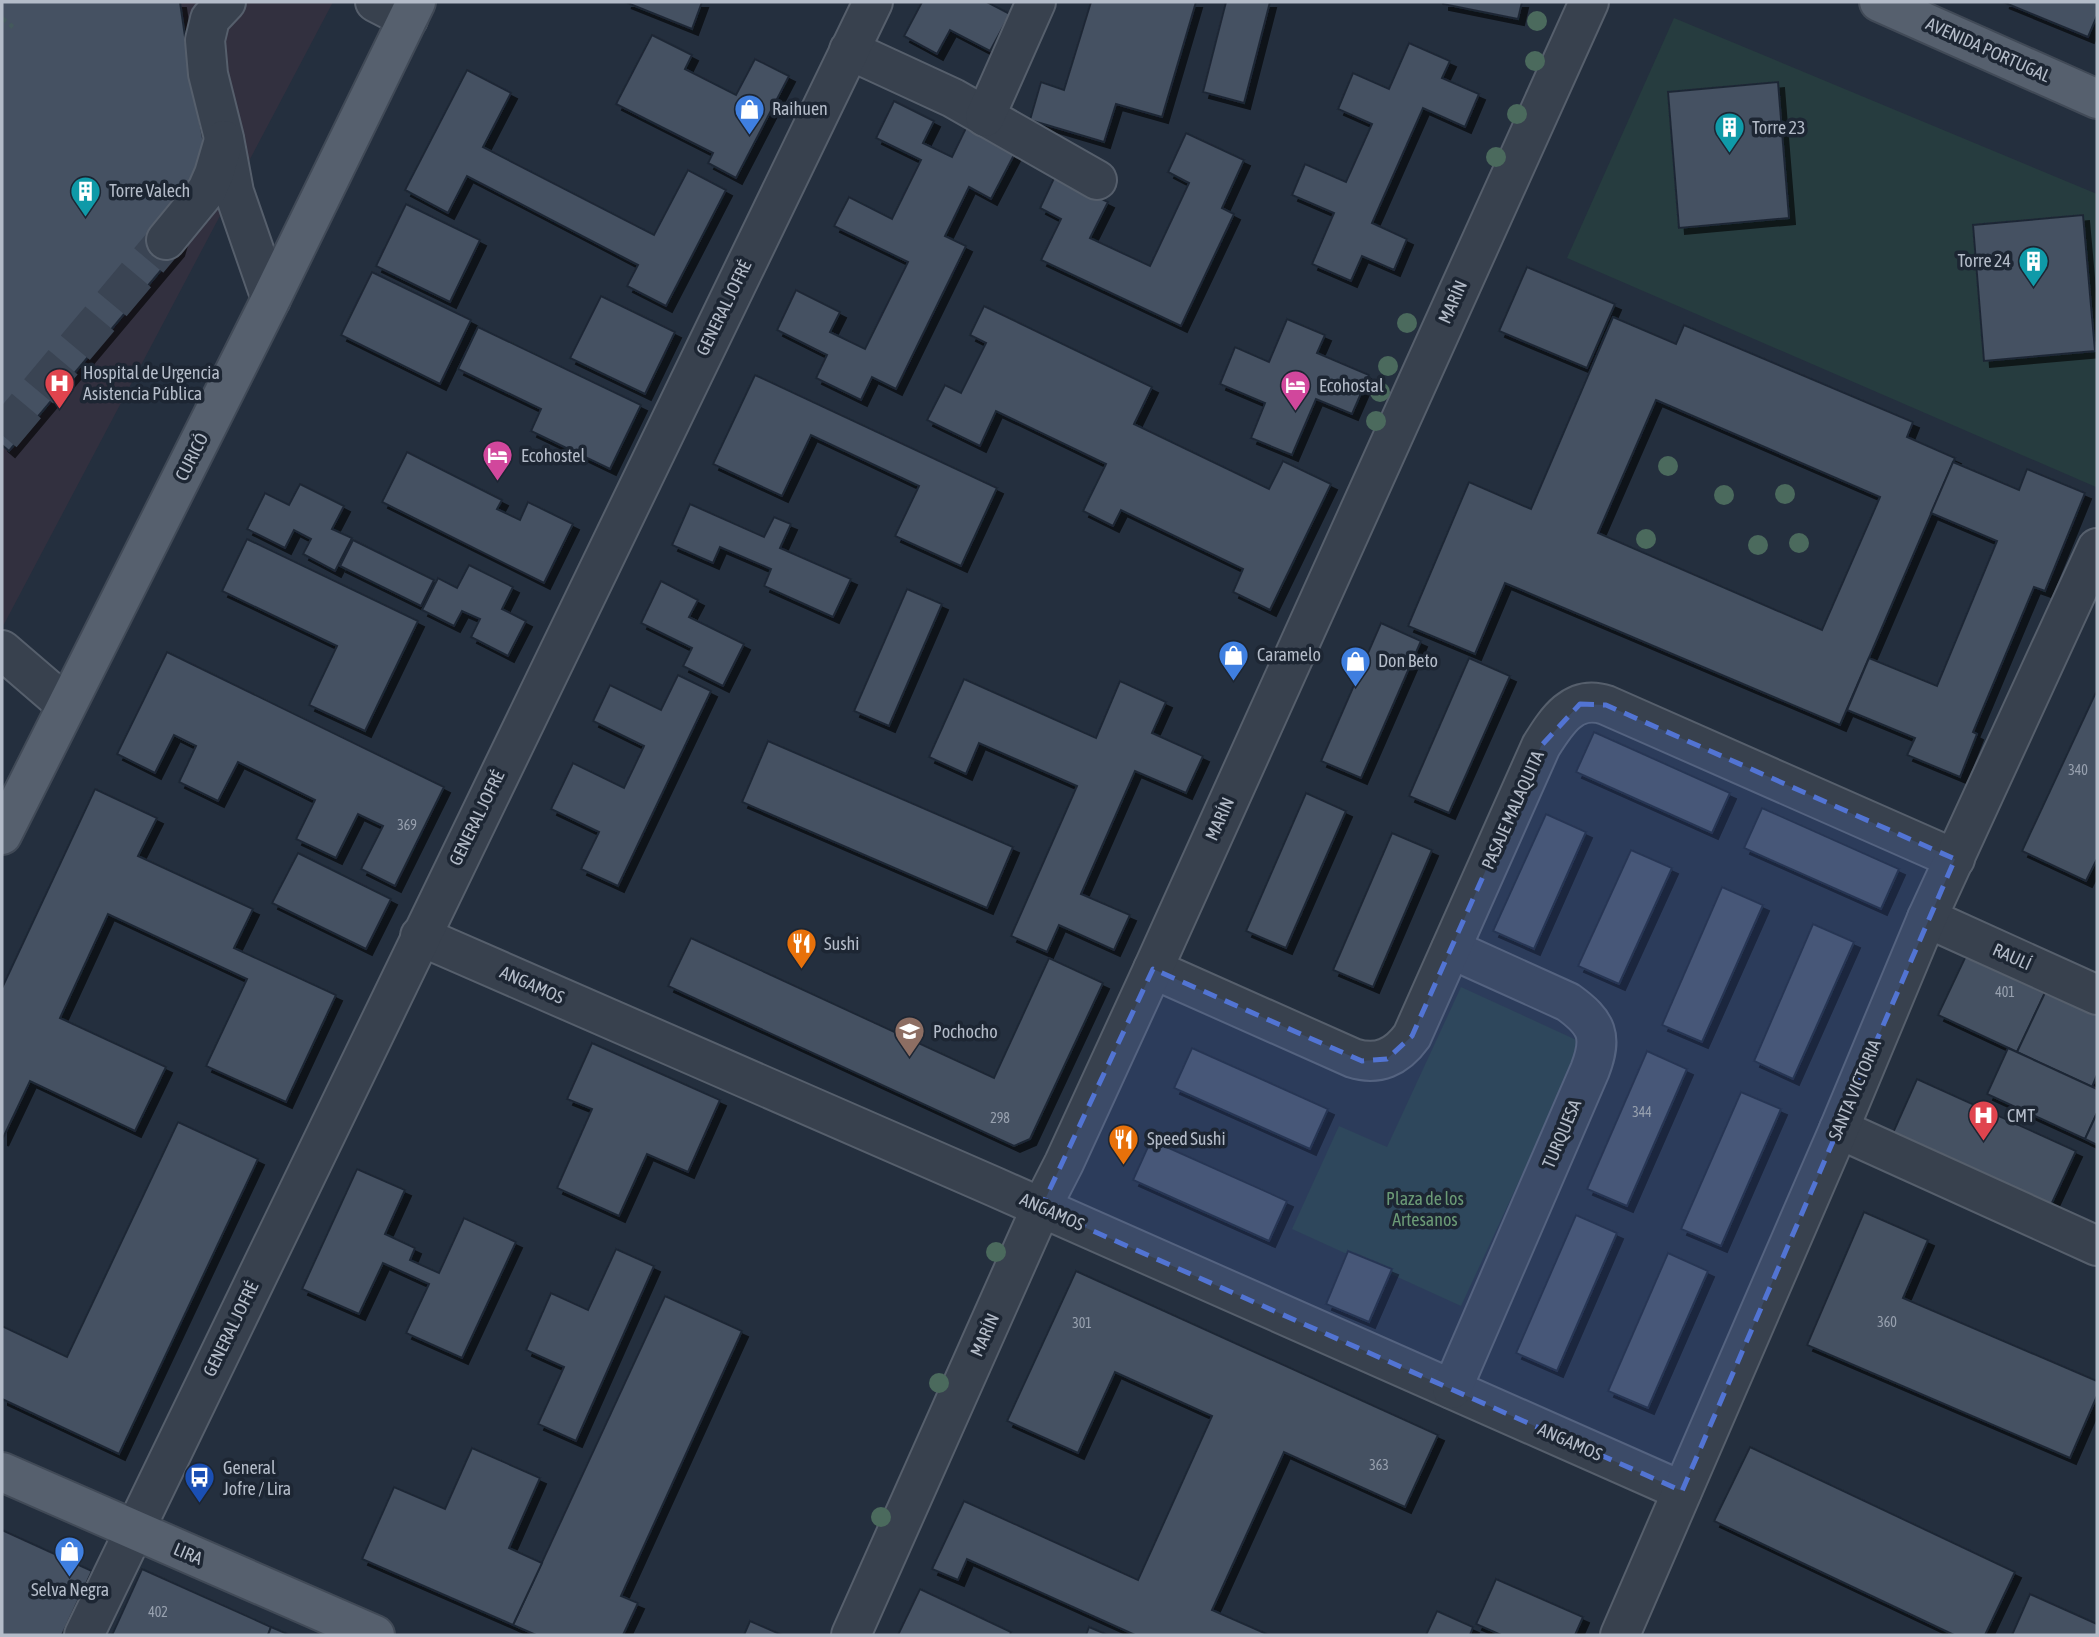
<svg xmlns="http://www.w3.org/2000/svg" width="2099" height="1637" font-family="'Asap Condensed',sans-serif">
<defs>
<filter id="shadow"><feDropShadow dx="6" dy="6" stdDeviation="0" flood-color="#0009"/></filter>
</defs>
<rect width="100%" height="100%" fill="#242f3e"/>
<path fill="#32303f" d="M2,2h331l-331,626z"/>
<g fill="#263c3f">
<path d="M1674,18l423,176 -1,293 -529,-229z"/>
<path d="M1461,987l122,56 -122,263 -169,-77 47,-103 48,21z"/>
</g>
<g fill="#455162" stroke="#1f2835" stroke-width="2" fill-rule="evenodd" filter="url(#shadow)">
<path d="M2,2h178l9,62 17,90 -28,96 -169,201 -7,-6z"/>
<path d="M625,2h77l-10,27z"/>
<path d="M922,2h65l23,12 -20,37 -40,-21 -13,24 -33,-18z"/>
<path d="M1091,2h105l-34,115 -46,-13 -12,38 -74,-22 11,-38 23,8z"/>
<path d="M1226,2h44l-26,101 -41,-11z"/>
<path d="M1443,2h79l-4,17 -75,-15z"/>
<path d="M2003,2h94v14l-9,21z"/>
<path d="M652,35l40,20 -7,14 51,26 19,-36 34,17 -53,102 -28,-15 5,-10 -97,-49z"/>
<path d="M1409,43l41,18 -8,17 37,16 -14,33 -42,-19 -51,115 35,16 -13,31 -32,-14 -11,25 -39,-17 22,-51 -42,-18 13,-31 41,18 26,-58 -34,-15 15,-36 36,16z"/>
<path d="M467,70l44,23 -28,54 171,88 34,-65 38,20 -60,116 -39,-20 11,-21 -171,-89 -19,37 -43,-23z"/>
<path d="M1778,82l11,136 -110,10 -11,-136z"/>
<path d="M894,101l40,20 -11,22 29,14 14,-29 49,25 -24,46 -22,-12 -24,49 21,10 -70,143 -24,-12 -11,23 -45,-22 11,-23 -50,-25 19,-40 44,22 -10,20 35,17 43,-87 -74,-36 15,-29 43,22 29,-59 -45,-22z"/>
<path d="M1186,133l58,27 -22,48 12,6 -53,112 -140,-66 20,-41 -21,-11 15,-32 53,26 -18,36 60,28 39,-83 -21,-11z"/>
<path d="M406,204l74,36 -30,62 -74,-36z"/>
<path d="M2083,215l12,136 -111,10 -11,-136z"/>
<path d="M1527,267l88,37 -28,64 -88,-37z"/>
<path d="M372,272l99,48 -31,64 -99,-49z"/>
<path d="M601,296l74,36 -30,62 -75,-36z"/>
<path d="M984,306l168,81 -18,37 135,65 14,-28 48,23 -61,126 -37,-18 10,-23 -122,-59 -8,16 -30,-15 23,-47 -110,-53 -16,35 -53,-26 18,-35 16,8 25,-50 -16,-8z"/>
<path d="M1613,317l63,27 8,-19 229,97 -6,15 48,21 -115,267 -335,-142 -30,71 -67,-28 61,-144 62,27zM1656,400l224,97 -58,133 -224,-97z"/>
<path d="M1287,319l38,16 -8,18 52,22 -17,39 -36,-15 -24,56 -41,-17 14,-35 -45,-19 15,-37 34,15z"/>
<path d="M478,327l163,78 -31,64 -79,-38 10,-22 -83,-40z"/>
<path d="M755,375l242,113 -36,78 -66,-30 24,-50 -108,-51 -29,61 -69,-32z"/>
<path d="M407,452l95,48 -5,9 23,11 8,-18 45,22 -29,59 -162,-81z"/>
<path d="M1953,462l66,28 8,-21 58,24 -40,98 -11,-4 -61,145 4,2 -17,43 -53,-22 8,-17 -68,-28 22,-52 68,28 60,-145 -66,-28z"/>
<path d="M300,484l44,22 -12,23 20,9 -17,33 -32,-17 8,-15 -17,-9 -9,18 -38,-19 18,-36 24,12z"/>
<path d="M690,504l74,33 10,-20 17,7 -11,24 71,31 -18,38 -69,-31 7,-17 -51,-22 -7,16 -41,-18z"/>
<path d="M247,539l171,82 -53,110 -56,-26 28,-59 -115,-55z"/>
<path d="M353,540l81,40 -13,26 -81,-40z"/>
<path d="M469,565l44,22 -11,22 24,12 -18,35 -37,-19 9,-18 -18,-8 -8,15 -32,-16 16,-32 19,10z"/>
<path d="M661,581l37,19 -9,17 55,27 -21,42 -40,-20 9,-18 -51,-25z"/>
<path d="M907,589l35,15 -53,122 -35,-15z"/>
<path d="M1381,623l40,18 -60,137 -40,-17z"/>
<path d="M167,652l277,135 -49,99 -34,-17 22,-43 -25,-12 -22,44 -40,-19 19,-39 -77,-38 -20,39 -39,-19 17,-36 -22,-11 -19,38 -38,-19z"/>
<path d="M1469,658l41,18 -61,137 -40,-17z"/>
<path d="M678,675l33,16 -93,195 -37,-17 18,-37 -48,-23 22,-46 51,25 20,-42 -51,-25 17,-36 51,25z"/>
<path d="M964,679l132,59 24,-57 46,21 -14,31 51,23 -17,37 -51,-22 -54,123 49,21 -16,35 -55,-25 -12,27 -36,-16 66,-150 -98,-43 -13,31 -37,-17z"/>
<path d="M2097,690v169l-11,22 -64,-30z"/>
<path d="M1594,732l136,61 -18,40 -136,-61z"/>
<path d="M768,741l245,106 -26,61 -245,-106z"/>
<path d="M95,789l62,29 -19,38 115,53 -19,39 102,47 -50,107 -80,-36 41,-87 -139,-65 -48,104 106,49 -31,64 -105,-50 -28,59v-152z"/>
<path d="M1306,793l40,18 -60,137 -40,-17z"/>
<path d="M1762,808l137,61 -18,40 -137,-61z"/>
<path d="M1546,814l40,18 -52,117 -41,-18z"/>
<path d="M1392,833l40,17 -59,137 -40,-17z"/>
<path d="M1631,850l41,18 -53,116 -41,-18z"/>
<path d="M298,853l93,46 -25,50 -94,-46z"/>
<path d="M1722,887l41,18 -61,137 -40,-17z"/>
<path d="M1813,924l41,18 -61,137 -39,-18z"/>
<path d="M691,938l303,140 55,-120 54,25 -73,156 -16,7 -346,-160z"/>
<path d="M1972,943l79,37 -34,72 -79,-37z"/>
<path d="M2051,980l46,21v74l-5,12 -75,-35z"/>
<path d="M592,1043l128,57 -32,72 -41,-18 -28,62 -62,-28 35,-79 -25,-10z"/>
<path d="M1192,1048l136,61 -18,40 -136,-61z"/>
<path d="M2008,1048l89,41v24l-12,26 -98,-45z"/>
<path d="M1647,1051l40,18 -60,137 -40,-17z"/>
<path d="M1917,1079l159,72 -26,56 -158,-72z"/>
<path d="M1741,1092l40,17 -60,137 -40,-17z"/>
<path d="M2097,1113v32l-12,-6z"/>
<path d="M178,1122l80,37 -139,295 -117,-55v-73l65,31z"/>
<path d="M1151,1140l136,61 -18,40 -136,-61z"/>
<path d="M357,1169l48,21 -20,44 30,14 -5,12 29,13 25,-55 52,24 -54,116 -56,-25 23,-49 -46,-21 -24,51 -57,-25z"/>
<path d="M1864,1212l64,28 -25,58 194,83v15l-27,62 -263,-113z"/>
<path d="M1576,1215l41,18 -60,138 -41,-18z"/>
<path d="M616,1249l38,17 -78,175 -38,-17 26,-57 -38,-17 25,-57 37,17z"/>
<path d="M1348,1251l44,18 -23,53 -43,-18z"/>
<path d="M1668,1253l40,18 -60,137 -40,-17z"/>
<path d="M1076,1271l362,164 -33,72 -121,-55 -72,158 57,25h-134l-168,-76 -9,21 -26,-11 32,-68 174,79 74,-164 -97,-44 -37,81 -71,-32z"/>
<path d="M665,1296l77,35 -121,265 17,7 -15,32h-87l-23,-10z"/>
<path d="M1750,1447l265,125 -30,63h-31l-240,-114z"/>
<path d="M472,1448l68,30 -31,70 33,15 -29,62 -151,-66 32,-72 51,22z"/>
<path d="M2,1530l90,41 -30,64h-60z"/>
<path d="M142,1569l129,58 -3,8h-156z"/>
<path d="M1496,1579l87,38 -8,18h-74l-25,-11z"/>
<path d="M920,1589l91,43 -1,3h-112z"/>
<path d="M2030,1594l67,30v11h-85z"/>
<path d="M1437,1611l36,16 -3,8h-44z"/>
<path d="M750,1621l32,14h-38z"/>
<path d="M271,1627l19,8h-22z"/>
<path d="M1089,1627l19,8h-22z"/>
</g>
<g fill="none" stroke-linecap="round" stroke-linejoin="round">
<path stroke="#3a4453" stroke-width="38" stroke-dasharray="38 19" stroke-linecap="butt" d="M2,435l164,-195"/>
<defs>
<g id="minor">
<path d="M226,2l-16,17 -5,21 3,34 16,64 10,54 37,107"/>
<path d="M375,2l33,17"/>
<path d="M849,50l104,48 144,82"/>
<path d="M985,117l51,-115"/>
<path d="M166,240l41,-50 7,-16 10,-34"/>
<path d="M2,650l64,55"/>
<path d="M1927,918l170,77"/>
<path d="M420,936l575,251 687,304"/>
<path d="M1451,949l117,53c29,21 35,34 22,68l-138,319"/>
<path d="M1153,969l200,89c25,8 44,-1 59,-22l129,-290c15,-24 32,-52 65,-41l349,154"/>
<path d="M1839,1129l258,117"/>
<path d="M84,1635l789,-1633"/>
<path d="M851,1635l190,-427 23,-45 89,-194 436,-967"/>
<path d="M1620,1635l219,-506 88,-211 170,-370"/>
</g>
<g id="major">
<path d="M1879,2l218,97"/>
<path d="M2,835l269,-536 145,-297"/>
<path d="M2,1472l373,163"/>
</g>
</defs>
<use href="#minor" stroke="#565f6c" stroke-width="42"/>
<use href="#major" stroke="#414a57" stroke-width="42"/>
<path stroke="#44595c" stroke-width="4.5" stroke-dasharray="5 5" stroke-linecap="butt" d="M2,18l11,9"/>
<use href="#minor" stroke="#38414e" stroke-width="38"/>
<use href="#major" stroke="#56606e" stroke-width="38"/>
</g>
<g fill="#4b6a5d">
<circle cx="1537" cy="21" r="10"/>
<circle cx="1535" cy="61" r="10"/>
<circle cx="1517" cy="114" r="10"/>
<circle cx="1496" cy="157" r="10"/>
<circle cx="1407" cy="323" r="10"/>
<circle cx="1388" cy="366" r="10"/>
<circle cx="1380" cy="392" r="10"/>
<circle cx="1376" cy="421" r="10"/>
<circle cx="1668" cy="466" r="10"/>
<circle cx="1785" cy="494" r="10"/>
<circle cx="1724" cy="495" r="10"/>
<circle cx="1646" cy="539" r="10"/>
<circle cx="1799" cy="543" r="10"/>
<circle cx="1758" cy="545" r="10"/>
<circle cx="996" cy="1252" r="10"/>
<circle cx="939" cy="1383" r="10"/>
<circle cx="881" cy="1517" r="10"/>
</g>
<path fill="#5274d3" fill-opacity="0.2" stroke="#5274d3" stroke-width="5" stroke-dasharray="14 9" stroke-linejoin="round" d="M1580,704l26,1 349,154 -273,632 -641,-283 112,-239 209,92 25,-2 25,-23 129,-290z"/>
<defs>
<symbol id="shop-pin" viewBox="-11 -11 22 30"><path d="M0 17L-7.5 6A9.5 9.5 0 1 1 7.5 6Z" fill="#3f7fe0" stroke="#1d2633"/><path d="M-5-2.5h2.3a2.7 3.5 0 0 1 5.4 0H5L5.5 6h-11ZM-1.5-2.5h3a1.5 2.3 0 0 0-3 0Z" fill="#fff"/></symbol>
<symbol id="building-pin" viewBox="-11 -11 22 30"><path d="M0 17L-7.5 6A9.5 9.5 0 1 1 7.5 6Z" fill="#0f9aa8" stroke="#1d2633"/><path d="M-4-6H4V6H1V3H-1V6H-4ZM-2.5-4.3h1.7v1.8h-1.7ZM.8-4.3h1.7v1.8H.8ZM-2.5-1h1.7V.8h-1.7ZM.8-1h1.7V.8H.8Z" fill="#fff"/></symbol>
<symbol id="hospital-pin" viewBox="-11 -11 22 30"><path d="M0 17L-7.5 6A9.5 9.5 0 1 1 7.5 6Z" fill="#e0444e" stroke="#1d2633"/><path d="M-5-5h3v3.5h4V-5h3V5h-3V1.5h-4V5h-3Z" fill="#fff"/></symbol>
<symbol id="hotel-pin" viewBox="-11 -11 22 30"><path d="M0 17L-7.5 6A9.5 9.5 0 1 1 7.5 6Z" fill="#d1479c" stroke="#1d2633"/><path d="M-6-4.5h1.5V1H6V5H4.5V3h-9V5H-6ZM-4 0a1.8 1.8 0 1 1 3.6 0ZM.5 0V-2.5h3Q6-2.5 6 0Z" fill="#fff"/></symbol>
<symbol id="restaurant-pin" viewBox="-11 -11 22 30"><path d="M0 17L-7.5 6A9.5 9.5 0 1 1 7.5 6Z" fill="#e8710a" stroke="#1d2633"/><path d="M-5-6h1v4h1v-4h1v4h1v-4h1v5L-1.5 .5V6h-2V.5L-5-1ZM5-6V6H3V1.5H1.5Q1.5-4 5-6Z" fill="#fff"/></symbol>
<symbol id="school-pin" viewBox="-11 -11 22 30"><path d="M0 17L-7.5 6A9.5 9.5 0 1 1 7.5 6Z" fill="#8d6e63" stroke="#1d2633"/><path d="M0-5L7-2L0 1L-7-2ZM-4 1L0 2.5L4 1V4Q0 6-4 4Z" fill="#fff"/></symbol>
<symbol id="bus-pin" viewBox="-11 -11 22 30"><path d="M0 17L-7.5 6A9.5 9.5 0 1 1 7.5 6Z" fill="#1a4fb4" stroke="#1d2633"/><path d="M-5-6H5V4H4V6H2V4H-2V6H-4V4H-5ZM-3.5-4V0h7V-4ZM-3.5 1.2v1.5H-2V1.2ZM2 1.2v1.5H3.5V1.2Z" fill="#fff"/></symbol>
</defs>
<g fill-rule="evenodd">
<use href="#shop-pin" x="732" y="92" width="35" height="47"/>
<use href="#building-pin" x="1712" y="110" width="35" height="47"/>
<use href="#building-pin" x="68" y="174" width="35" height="47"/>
<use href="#building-pin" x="2016" y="244" width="35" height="47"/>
<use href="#hospital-pin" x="42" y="366" width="35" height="47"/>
<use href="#hotel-pin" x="1278" y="368" width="35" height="47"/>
<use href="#hotel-pin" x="480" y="438" width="35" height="47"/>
<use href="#shop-pin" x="1216" y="638" width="35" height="47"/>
<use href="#shop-pin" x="1338" y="644" width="35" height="47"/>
<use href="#restaurant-pin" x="784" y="926" width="35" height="47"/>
<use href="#school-pin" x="892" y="1014" width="35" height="47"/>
<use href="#hospital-pin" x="1966" y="1098" width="35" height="47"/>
<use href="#restaurant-pin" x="1106" y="1122" width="35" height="47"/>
<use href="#bus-pin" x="182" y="1460" width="35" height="47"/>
<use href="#shop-pin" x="52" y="1534" width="35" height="47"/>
</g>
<g text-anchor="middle" stroke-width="7" stroke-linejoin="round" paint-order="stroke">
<g font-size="14" fill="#98a1af">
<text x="2078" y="775">340</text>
<text x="407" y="830">369</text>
<text x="2005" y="997">401</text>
<text x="1642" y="1117">344</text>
<text x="1000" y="1123">298</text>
<text x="1887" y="1327">360</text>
<text x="1082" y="1328">301</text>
<text x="1379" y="1470">363</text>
<text x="158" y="1617">402</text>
</g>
<g font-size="18" fill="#b4bcc9" stroke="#1d2633">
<text transform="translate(1988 50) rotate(24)" y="6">AVENIDA PORTUGAL</text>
<text transform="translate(1453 302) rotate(-66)" y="6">MARÍN</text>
<text transform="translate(724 308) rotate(-64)" y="6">GENERAL JOFRÉ</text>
<text transform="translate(192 457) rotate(-63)" y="6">CURICÓ</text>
<text transform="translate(1513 810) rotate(-66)" y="6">PASAJE MALAQUITA</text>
<text transform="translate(477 818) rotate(-64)" y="6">GENERAL JOFRÉ</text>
<text transform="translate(1220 819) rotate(-66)" y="6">MARÍN</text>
<text transform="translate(2012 957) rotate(24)" y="6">RAULÍ</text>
<text transform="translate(532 985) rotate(24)" y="6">ANGAMOS</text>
<text transform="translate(1855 1090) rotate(-67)" y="6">SANTA VICTORIA</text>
<text transform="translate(1562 1134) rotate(-67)" y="6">TURQUESA</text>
<text transform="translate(1052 1212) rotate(24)" y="6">ANGAMOS</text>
<text transform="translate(231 1329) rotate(-64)" y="6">GENERAL JOFRÉ</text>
<text transform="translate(985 1335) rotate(-66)" y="6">MARÍN</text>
<text transform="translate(1570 1442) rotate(24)" y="6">ANGAMOS</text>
<text transform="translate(188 1554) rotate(23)" y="6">LIRA</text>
</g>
<g font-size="18" fill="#b4bcc9" stroke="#1d2633" text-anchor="start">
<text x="772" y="115">Raihuen</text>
<text x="1752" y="134">Torre 23</text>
<text x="109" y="197">Torre Valech</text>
<text x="2011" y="267" text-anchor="end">Torre 24</text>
<text x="83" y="379">Hospital de Urgencia<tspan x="83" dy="21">Asistencia Pública</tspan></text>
<text x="1319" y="392">Ecohostal</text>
<text x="521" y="462">Ecohostel</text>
<text x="1257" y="661">Caramelo</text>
<text x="1378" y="667">Don Beto</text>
<text x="824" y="950">Sushi</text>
<text x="933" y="1038">Pochocho</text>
<text x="2007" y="1122">CMT</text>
<text x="1147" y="1145">Speed Sushi</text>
<text x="223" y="1474">General<tspan x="223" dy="21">Jofre / Lira</tspan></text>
<text x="70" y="1596" text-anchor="middle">Selva Negra</text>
</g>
<g font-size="18" fill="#6b9a76" stroke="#1d2633">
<text x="1425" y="1205">Plaza de los<tspan x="1425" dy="21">Artesanos</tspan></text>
</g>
</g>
<rect width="2099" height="1637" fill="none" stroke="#b4bcc9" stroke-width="7"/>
</svg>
